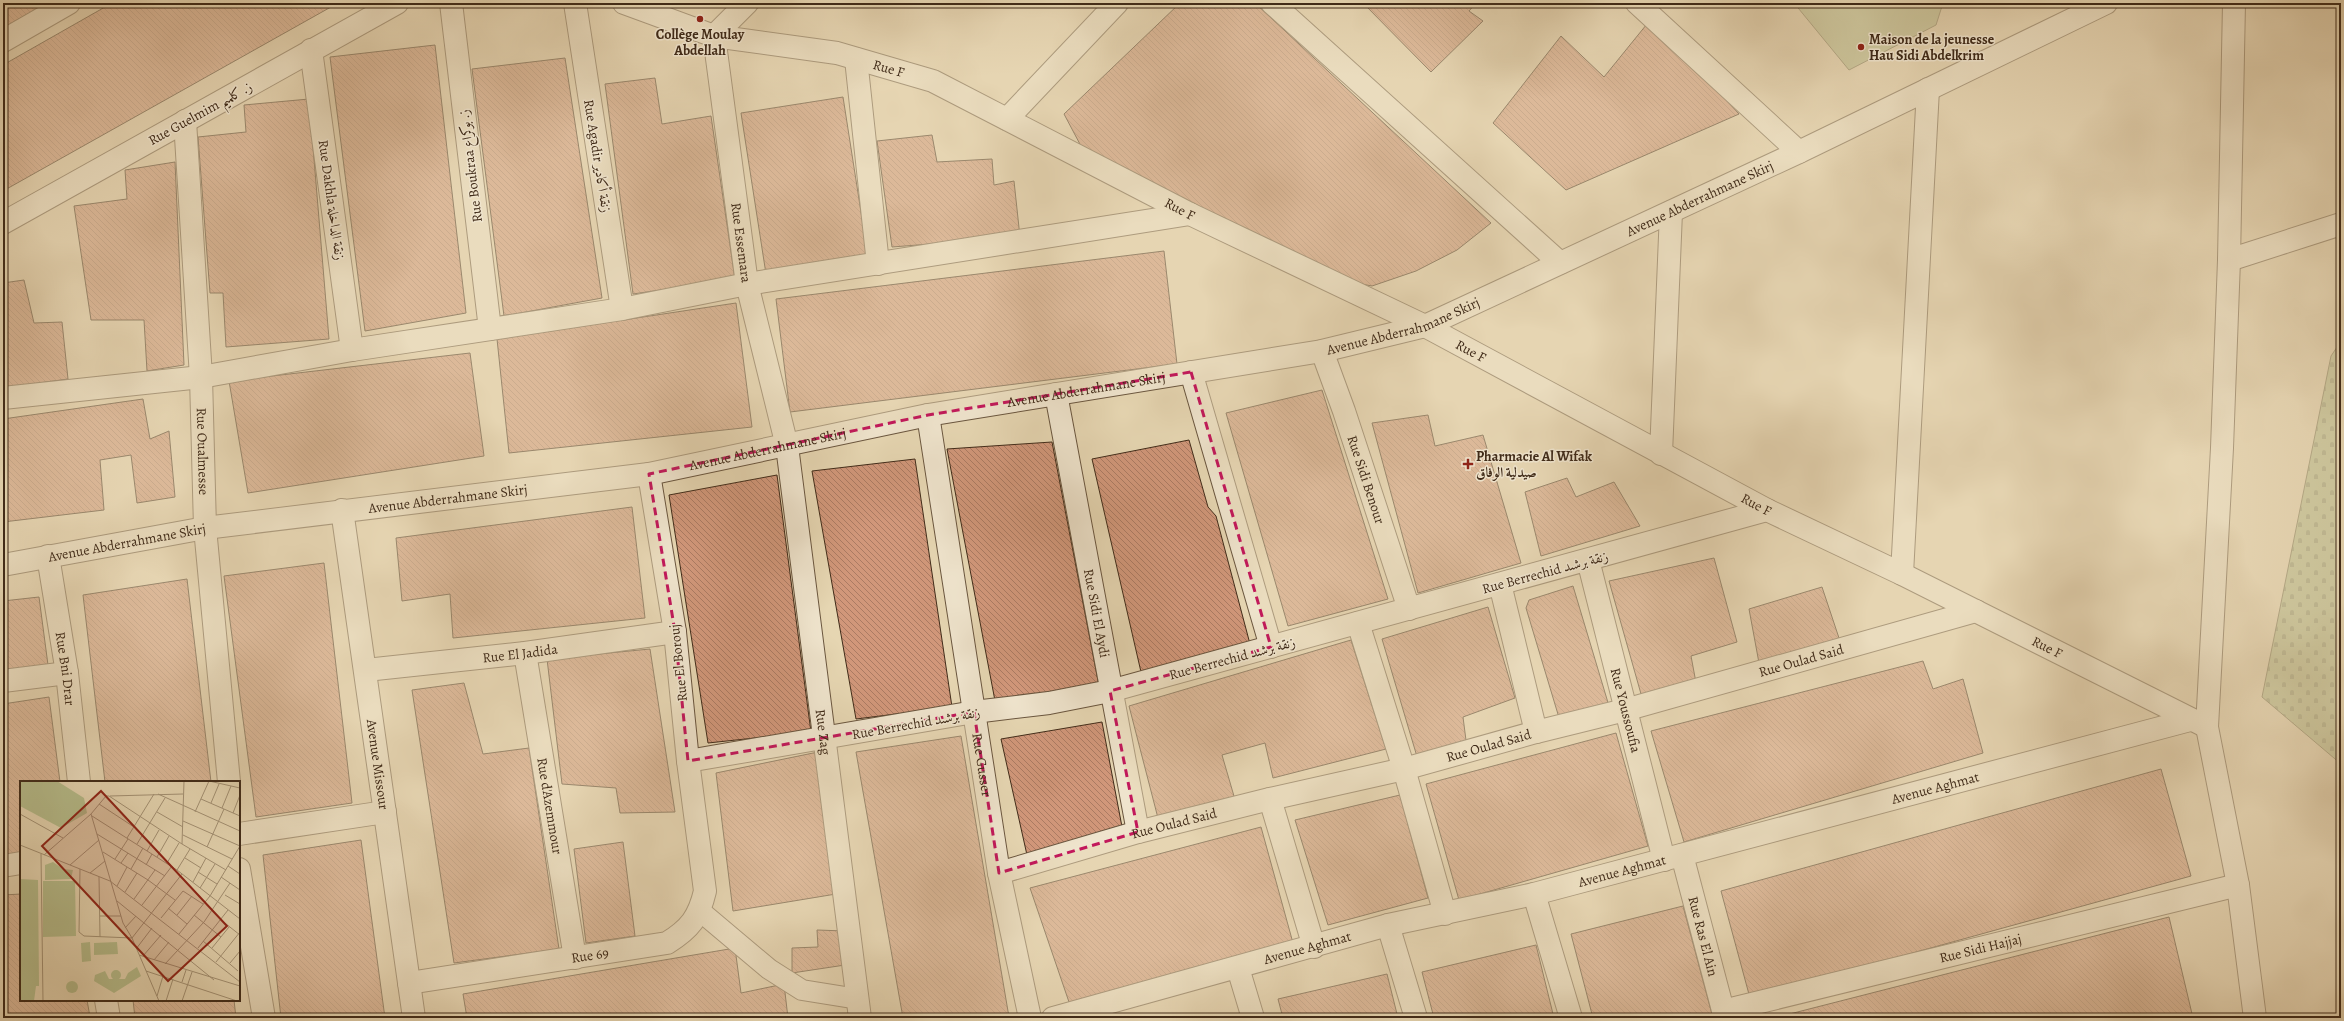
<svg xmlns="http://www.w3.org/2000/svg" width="2344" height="1021" font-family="Alegreya,Amiri,serif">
<defs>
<pattern id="cemetery-stones" width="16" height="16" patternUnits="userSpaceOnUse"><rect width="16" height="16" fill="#b6bd8c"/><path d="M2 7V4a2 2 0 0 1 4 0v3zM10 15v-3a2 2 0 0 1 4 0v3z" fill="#959a72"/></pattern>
<pattern id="building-back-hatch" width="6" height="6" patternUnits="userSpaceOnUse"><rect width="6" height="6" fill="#d1977a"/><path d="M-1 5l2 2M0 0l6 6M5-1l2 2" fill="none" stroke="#ab7b63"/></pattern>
</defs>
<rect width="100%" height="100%" fill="#e6d6b2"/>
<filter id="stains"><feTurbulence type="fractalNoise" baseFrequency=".005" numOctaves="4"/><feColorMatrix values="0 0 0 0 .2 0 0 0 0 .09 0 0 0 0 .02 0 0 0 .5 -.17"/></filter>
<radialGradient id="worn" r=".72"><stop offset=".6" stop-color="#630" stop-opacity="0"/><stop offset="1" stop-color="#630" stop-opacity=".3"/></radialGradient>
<path fill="#b6bd8c" stroke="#7b7452" d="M1794,3h149l-7,22 -87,45z"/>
<path fill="url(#cemetery-stones)" stroke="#7b7452" d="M2341,341v423l-79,-67 69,-341z"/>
<g fill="url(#building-back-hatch)" stroke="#402b19">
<path d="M3,3h44l-44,25z"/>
<path d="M112,3h226l-335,188v-126z"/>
<path d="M1180,3h75l236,220 -34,27 -41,21 -44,15 -38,-7 -252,-131 -18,-34z"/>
<path d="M1363,3h113l-7,8 14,10 -52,51z"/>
<path d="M1651,19l88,95 -173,76 -73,-67 68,-87 43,41z"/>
<path d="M435,45l31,268 -101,18 -35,-274z"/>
<path d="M565,58l37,240 -98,18 -32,-247z"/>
<path d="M655,78l7,46 49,-8 24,163 -102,15 -28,-210z"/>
<path d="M843,97l25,160 -102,17 -25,-161z"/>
<path d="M309,99l20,240 -103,8 -3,-54h-13l-12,-156 48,-5 -2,-27z"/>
<path d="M932,135l5,27 55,-3 2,26 20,-4 6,56 -128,10 -15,-106z"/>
<path d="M175,162l9,203 -37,6 -3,-51h-53l-17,-114 53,-7 -2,-29z"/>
<path d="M1164,251l13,113 -387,48 -14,-113z"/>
<path d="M24,280l10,43 28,-1 6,57 -65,9v-105z"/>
<path d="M736,303l16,124 -243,26 -12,-114z"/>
<path d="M470,353l14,103 -236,37 -19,-112z"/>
<path d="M1322,390l66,209 -100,27 -62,-213z"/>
<path d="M143,399l7,40 19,-8 6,66 -38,6 -6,-48 -31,5 4,50 -101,12v-103z"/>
<path d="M1428,415l7,31 48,-11 38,128 -103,30 -46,-170z"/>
<path d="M1189,440l19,67 8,9 34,128 -109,28 -49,-213z"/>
<path d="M1052,442l48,249 -104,15 -49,-257z"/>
<path d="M915,459l37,248 -96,12 -44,-248z"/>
<path d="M777,475l34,257 -103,11 -39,-248z"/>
<path d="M1567,478l9,19 38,-15 26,44 -99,30 -16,-64z"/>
<path d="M632,507l13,111 -192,20 -3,-44 -48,7 -6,-63z"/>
<path d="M1714,558l23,84 -46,14 6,32 -54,13 -34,-120z"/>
<path d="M324,563l28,240 -96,14 -32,-241z"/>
<path d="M187,579l24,203h-106l-22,-187z"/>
<path d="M1573,586l36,120 -49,15 -34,-113 3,-8z"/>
<path d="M1822,587l19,57 -82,19 -10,-54z"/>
<path d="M39,597l9,68 -45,5v-69z"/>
<path d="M1488,607l27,91 -52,19 4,31 -49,12 -36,-121z"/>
<path d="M1351,640l35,109 -113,29 -8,-35 -43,12 14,48 -77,19 -30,-116z"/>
<path d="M650,649l25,163 -55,1 -4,-25 -54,-4 -15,-125z"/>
<path d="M1923,661l10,28 30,-10 20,74 -299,89 -33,-111z"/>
<path d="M464,683l19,71 46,-6 30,201 -105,14 -42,-273z"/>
<path d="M49,697l11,85h-39v71l-18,3v-152z"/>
<path d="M1102,722l21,110 -96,23 -26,-116z"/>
<path d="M1616,733l32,113 -189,54 -33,-116z"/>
<path d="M961,736l48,281 -106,1 -47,-266z"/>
<path d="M818,752l18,142 -103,17 -17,-138z"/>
<path d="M2161,769l30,107 -441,122 -29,-107z"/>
<path d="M1400,795l28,103 -100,27 -33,-105z"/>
<path d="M1261,827l32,116 -223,62 -40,-117z"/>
<path d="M361,840l24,178h-104l-18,-163z"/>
<path d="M623,842l12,94 -49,7 -12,-94z"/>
<path d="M21,894v106h66l3,17 -87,1v-123z"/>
<path d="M1683,906l30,112h-120l-22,-84z"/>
<path d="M2169,917l24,101h-419z"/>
<path d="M817,930l28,1v34l-53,8v-25l26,-1z"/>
<path d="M1536,945l18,73h-120l-12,-46z"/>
<path d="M735,948l6,45 43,-9 4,34h-321l-4,-24z"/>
<path d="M1387,974l11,44h-115l-5,-19z"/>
<path d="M133,1000h101l2,18h-101z"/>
</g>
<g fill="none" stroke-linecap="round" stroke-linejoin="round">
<defs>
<path id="service" d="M700,911l69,58 33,21 56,9"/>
<g id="minor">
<path d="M451,3l39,326"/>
<path d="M575,3l47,306"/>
<path id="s1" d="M624,3l90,33 123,17 96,28 257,133 235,112 342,184 135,64 305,153"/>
<path id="s2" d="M747,3l-33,33 33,248 40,162 73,572"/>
<path d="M1272,3l288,260"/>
<path d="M1637,3l162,149"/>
<path d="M2234,3l-5,257 -7,188 -15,279 31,158 17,133"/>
<path d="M3,41l66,-38"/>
<path d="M311,50l41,300"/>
<path d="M856,59l22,205"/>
<path d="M1007,119l110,-116"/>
<path id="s3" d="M185,121l16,256 4,151 24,254"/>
<path d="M3,223l394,-220"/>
<path d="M2229,260l112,-36"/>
<path id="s4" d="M1322,351l22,60 65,198"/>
<path d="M1191,372l80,275"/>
<path id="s5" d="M1056,394l82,438"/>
<path d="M3,398l198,-21 151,-27 270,-41 125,-25 443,-70"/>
<path id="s6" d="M928,415l71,458 31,145"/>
<path d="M1661,454l10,-242"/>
<path id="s7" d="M342,510l72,508"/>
<path id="s8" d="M48,556l19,117 12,109"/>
<path id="s9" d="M1588,560l76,300"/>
<path d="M1902,574l26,-485"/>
<path d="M1500,584l36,148"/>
<path d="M1358,623l46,146 41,145"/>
<path id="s10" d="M525,653l50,305"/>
<path id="s11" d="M366,670l159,-17 150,-21"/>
<path d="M3,681l64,-8"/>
<path d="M688,761l286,-49 75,-9 61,-12 657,-181"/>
<path d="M1270,799l44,148"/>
<path d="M239,834l146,-22"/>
<path id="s12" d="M1682,855l43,163"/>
<path d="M3,866l18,-3"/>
<path d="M239,869l25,149"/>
<path id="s13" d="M999,873l139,-41 132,-33 134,-30 132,-37 89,-22 351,-99"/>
<path d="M1534,894l37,124"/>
<path d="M1388,925l28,93"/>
<path d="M1238,968l15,50"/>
<path id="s14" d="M409,983l258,-40c23,-14 32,-26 38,-52l-17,-130 -13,-129 -26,-158"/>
<path d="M106,1000l3,18"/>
<path id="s15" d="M1723,1011l515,-126"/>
<path id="s16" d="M1053,1018l335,-93 146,-31 656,-174"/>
</g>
<g id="tertiary">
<path id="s17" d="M3,565l202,-37 444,-54 279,-59 394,-64 103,-25 374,-174 307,-149"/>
</g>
</defs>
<use href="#service" stroke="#6a563f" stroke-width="22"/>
<use href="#minor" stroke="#6a563f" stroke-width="24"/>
<use href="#tertiary" stroke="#6a563f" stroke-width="24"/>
<use href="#service" stroke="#efe4cd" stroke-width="20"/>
<use href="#minor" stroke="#efe4cd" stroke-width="22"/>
<use href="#tertiary" stroke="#efe4cd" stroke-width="22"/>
</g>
<path d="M0 0H2344V1021H0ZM1191,372l80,275 -161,44 28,141 -139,41 -25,-161 -286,49 -13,-129 -26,-158 279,-59z" fill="#e6d6b2" fill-opacity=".55" fill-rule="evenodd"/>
<path fill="none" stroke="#c2185b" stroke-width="3" stroke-dasharray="8 5" stroke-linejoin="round" d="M1191,372l80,275 -161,44 28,141 -139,41 -25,-161 -286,49 -13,-129 -26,-158 279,-59z"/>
<g fill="#8f2418" stroke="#efe4cd" stroke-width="1.5">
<circle cx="700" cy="19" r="4"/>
<circle cx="1861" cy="47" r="4"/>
<path d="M1466 458h4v4h4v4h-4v4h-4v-4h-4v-4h4z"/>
</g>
<g text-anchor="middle" stroke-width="3" stroke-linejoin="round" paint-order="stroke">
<g font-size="14" font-weight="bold" fill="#402b19" stroke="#efe4cd" text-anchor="start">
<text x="700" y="39" text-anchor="middle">Collège Moulay<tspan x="700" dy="16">Abdellah</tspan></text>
<text x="1869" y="44">Maison de la jeunesse<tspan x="1869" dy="16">Hau Sidi Abdelkrim</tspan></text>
<text x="1476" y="461">Pharmacie Al Wifak<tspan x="1476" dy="16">صيدلية الوفاق</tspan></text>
</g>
<g font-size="14" fill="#402b19" stroke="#efe4cd">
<text dy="5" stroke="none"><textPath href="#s1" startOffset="274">Rue F</textPath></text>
<text transform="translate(200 113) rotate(-29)" y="5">Rue Guelmim ز. كلميم</text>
<text transform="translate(598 156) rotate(81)" y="5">Rue Agadir زنقة أكادير</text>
<text transform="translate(470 166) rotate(-97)" y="5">Rue Boukraa ز. بوكراع</text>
<text dy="5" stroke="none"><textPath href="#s17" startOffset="1746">Avenue Abderrahmane Skirj</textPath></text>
<text transform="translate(332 200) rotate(82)" y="5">Rue Dakhla زنقة الداخلة</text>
<text dy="5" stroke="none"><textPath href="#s1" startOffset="598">Rue F</textPath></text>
<text dy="5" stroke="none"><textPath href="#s2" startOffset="255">Rue Essemara</textPath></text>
<text dy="5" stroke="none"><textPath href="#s17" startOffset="1422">Avenue Abderrahmane Skirj</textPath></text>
<text dy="5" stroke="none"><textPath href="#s1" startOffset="922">Rue F</textPath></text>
<text dy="5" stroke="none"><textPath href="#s17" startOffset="1098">Avenue Abderrahmane Skirj</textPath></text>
<text dy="5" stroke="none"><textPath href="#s17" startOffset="774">Avenue Abderrahmane Skirj</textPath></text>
<text dy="5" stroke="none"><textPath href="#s3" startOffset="331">Rue Oualmesse</textPath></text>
<text dy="5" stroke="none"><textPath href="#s4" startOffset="136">Rue Sidi Benour</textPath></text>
<text dy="5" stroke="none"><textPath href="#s17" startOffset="450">Avenue Abderrahmane Skirj</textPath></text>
<text dy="5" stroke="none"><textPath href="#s1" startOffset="1246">Rue F</textPath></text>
<text dy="5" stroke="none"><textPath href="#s17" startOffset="126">Avenue Abderrahmane Skirj</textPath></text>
<text transform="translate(1545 572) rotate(-15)" y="5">Rue Berrechid زنقة برشىد</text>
<text dy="5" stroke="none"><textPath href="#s5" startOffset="223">Rue Sidi El Aydi</textPath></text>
<text dy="5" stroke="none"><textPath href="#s1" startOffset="1570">Rue F</textPath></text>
<text dy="5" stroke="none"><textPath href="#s11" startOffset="155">Rue El Jadida</textPath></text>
<text transform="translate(1232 658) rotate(-15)" y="5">Rue Berrechid زنقة برشىد</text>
<text dy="5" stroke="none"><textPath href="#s13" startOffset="830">Rue Oulad Said</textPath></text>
<text transform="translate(678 663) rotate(-96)" y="5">Rue El Borouj</text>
<text dy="5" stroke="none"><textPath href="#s8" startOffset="114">Rue Bni Drar</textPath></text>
<text dy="5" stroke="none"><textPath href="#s9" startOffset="155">Rue Youssoufia</textPath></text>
<text transform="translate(916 723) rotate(-10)" y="5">Rue Berrechid زنقة برشىد</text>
<text dy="5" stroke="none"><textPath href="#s2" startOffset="752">Rue Zag</textPath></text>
<text dy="5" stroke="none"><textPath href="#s13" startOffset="506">Rue Oulad Said</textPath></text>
<text dy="5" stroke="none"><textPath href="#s7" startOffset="257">Avenue Missour</textPath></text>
<text dy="5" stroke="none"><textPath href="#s6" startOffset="354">Rue Gusser</textPath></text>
<text dy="5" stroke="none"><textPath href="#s16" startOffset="912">Avenue Aghmat</textPath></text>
<text dy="5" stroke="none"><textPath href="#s10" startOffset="155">Rue d'Azemmour</textPath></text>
<text dy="5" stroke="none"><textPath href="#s13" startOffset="182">Rue Oulad Said</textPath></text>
<text dy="5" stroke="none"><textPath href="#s16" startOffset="588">Avenue Aghmat</textPath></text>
<text dy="5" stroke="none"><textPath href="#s12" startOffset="84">Rue Ras El Ain</textPath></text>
<text dy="5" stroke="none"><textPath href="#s16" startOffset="264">Avenue Aghmat</textPath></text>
<text dy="5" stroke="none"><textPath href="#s15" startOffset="265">Rue Sidi Hajjaj</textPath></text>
<text dy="5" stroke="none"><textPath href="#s14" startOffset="183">Rue 69</textPath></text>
</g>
</g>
<g transform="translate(20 781)">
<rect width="220" height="220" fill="#e6d6b2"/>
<path d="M33,81l10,7 10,1 -2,9 -26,1v-15zM23,100h32l1,55 -33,1zM70,161l1,19 -9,1 -1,-19zM97,161l1,12 -24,1v-12zM91 194a5 5 0 1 1 10 0a5 5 0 1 1-10 0Z" fill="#b6bd8c"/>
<path d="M0,0h37l27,17 3,15 -26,15 -41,-22z" fill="#b6bd8c"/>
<path d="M0,98l18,1 1,106h-3l-2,15h-14zM117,186l4,9 -27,17 -20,-12 1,-6 10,-4 4,8h16l3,-6z" fill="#b6bd8c"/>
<path d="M46 206a6 6 0 1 1 12 0a6 6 0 1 1-12 0Z" fill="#b6bd8c"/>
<path fill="none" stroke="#a49275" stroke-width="1" d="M189,0l31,7M138,13l82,37M90,15l73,-2M181,18l39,17M191,22l8,-19M79,23l35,23M202,27l9,-22M137,31l26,15M175,31l14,-31M213,32l7,-18M0,33l43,24M71,33l32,109 9,15 27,63M72,35l85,54 63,49M163,40l57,25M77,53l68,42M163,54l49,24M107,57l27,-44M117,63l28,-46M162,63l2,-63M0,64l90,36 130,101M187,66l17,-38M127,70l12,-21M83,71l45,28 27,20M21,73l2,147M24,74l47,-41 15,-18h3l73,48 44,26M137,76l12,-21M165,77l16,10M95,78l13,-20M101,82l7,-10M147,82l12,-20M50,84l29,-25M126,84l6,-11M208,85l12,8M60,88l-1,63 5,4 48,2 50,-64M111,88l12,-21M157,89l13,-21M178,91l19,12M70,92l15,-12M79,96l1,60M201,96l19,13M173,101l13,-24M97,105l10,-19M180,107l15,-24M105,111l12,-19M205,114l15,9M114,118l21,-29M97,120l97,79M122,124l30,-39M148,127l19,16M157,134l15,-19M174,134l27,22M80,135h21M141,137l22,-27 20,13M201,139l19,15M105,147l11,-12M159,153l31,-38 30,-50M183,160l35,30M178,167l30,-38M192,167l17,-21M116,168l16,-21M119,174l101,31M123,175l18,-21M134,179l15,-18M196,181l24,-30M210,182l10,-12M145,183l39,-42 26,-39M126,190l91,30M162,201l4,-12M137,215l6,-20M146,220l7,-22M162,220l10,-29"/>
<path fill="#8f2418" fill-opacity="0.15" stroke="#8f2418" stroke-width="2" d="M81,10l126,135 -59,55 -126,-135z"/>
<rect width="220" height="220" fill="none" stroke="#402b19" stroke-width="2"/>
</g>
<rect width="2344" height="1021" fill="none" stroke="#e6d6b2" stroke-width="16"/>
<rect x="4" y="4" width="2336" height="1013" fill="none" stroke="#402b19" stroke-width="2"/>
<rect x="8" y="8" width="2328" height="1005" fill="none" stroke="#402b19"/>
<rect width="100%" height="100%" filter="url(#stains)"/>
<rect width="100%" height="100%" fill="url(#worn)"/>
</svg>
